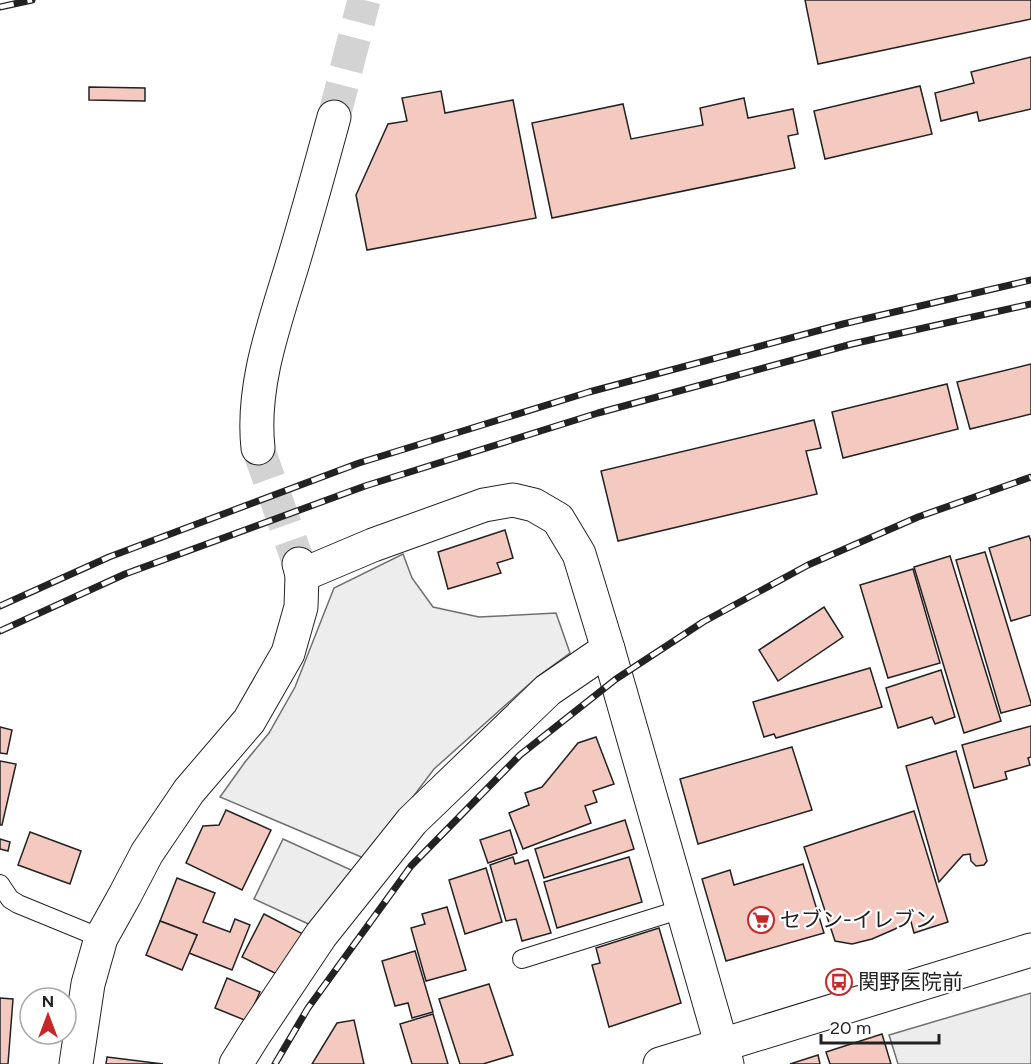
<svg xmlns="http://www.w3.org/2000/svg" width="1031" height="1064" font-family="Figtree,'Noto Sans JP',sans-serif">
<rect width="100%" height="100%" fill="#fff"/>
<g fill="#ededed" stroke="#6f6f6f" stroke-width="1.5">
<path d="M403,554l9,24 21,29 46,10 77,-4 14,40 -33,24 -103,92 -68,90 -146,-62 25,-35 24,-29 26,-46 39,-99z"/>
<path d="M283,839l77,35 -45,53 -61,-28z"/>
<path d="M1031,993v71h-133l-9,-29z"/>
</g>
<g fill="#f3c9c0" stroke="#222" stroke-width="1.5">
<path d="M805,0h226v19l-213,45z"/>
<path d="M1031,57v52l-52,12 -2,-9 -36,9 -6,-28 39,-10 -3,-11z"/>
<path d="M920,86l12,48 -107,25 -11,-48z"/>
<path d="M89,87l56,1v13l-56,-1z"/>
<path d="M441,91l4,22 68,-13 23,118 -169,32 -11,-55 32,-71 19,-3 -5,-23z"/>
<path d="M744,98l4,20 45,-9 5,25 -10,2 7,32 -243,50 -20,-95 91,-19 8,35 72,-14 -3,-17z"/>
<path d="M1031,364v50l-61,15 -13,-47z"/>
<path d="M947,384l11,45 -115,29 -11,-46z"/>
<path d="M814,420l7,28 -15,3 11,43 -199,47 -17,-70z"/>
<path d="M505,530l8,28 -16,5 4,10 -53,16 -10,-37z"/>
<path d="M1029,536l2,5v74l-20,6 -22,-73z"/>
<path d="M985,552l46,151v2l-30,8 -45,-153z"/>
<path d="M950,556l51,165 -37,12 -50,-166z"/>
<path d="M913,569l27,94 -52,15 -28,-93z"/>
<path d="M824,607l19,30 -65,44 -19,-31z"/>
<path d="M870,668l12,39 -106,31 -2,-4 -10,3 -11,-35z"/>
<path d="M941,670l14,47 -20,7 -3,-7 -34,11 -12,-40z"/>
<path d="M1031,726v31l-3,1 2,7 -25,7 2,7 -33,9 -12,-43z"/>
<path d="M0,727l12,3 -5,24 -7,-1z"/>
<path d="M596,737l18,47 -21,7 4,11 -12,4 6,17 -68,26 -14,-36 20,-8 -4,-12 17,-6 36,-44z"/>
<path d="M792,747l20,63 -114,34 -18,-65z"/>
<path d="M956,751l31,110 -3,4 -8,1 -5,-5 -1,-7 -7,1 -24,27 -33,-116z"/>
<path d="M0,761l16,3 -14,61h-2z"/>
<path d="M226,810l45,20 -29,60 -56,-27 17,-37 16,-1z"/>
<path d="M914,811l34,111 -34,11 -4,-15 -15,11 -23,10 -20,5 -17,-3 -31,-94z"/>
<path d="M625,820l9,29 -90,29 -9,-29z"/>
<path d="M510,830l7,23 -29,10 -8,-23z"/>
<path d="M30,832l51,19 -11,33 -52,-19z"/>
<path d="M0,839l10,3 -2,9 -8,-2z"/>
<path d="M513,857l2,7 13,-4 23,73 -29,8 -6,-22 -10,2 -16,-56z"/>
<path d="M629,857l13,45 -85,26 -13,-46z"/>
<path d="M803,864l21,69 -98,28 -24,-82 28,-9 4,15z"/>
<path d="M486,868l16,54 -37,12 -16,-54z"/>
<path d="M177,878l38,15 -12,29 27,10 5,-13 15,6 -18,45 -43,-17 8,-18 -37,-14z"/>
<path d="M447,907l19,63 -40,11 -15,-53 14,-4 -3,-10z"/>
<path d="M264,914l39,20 -22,42 -39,-19z"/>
<path d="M160,921l37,14 -15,35 -36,-15z"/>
<path d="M659,928l22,75 -72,24 -17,-62 8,-2 -4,-15z"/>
<path d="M415,951l18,61 -21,6 -4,-15 -13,3 -13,-45z"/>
<path d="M227,978l33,14 -13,29 -32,-13z"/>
<path d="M489,984l24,71 -30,9h-23l-21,-65z"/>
<path d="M0,998l13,1 -5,65h-8z"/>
<path d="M433,1014l15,50h-36l-12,-40z"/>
<path d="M354,1020l10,44h-52l25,-41z"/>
<path d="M882,1034l9,30h-61l-4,-12z"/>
<path d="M818,1055l2,9h-30z"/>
<path d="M107,1057l56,7h-57z"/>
</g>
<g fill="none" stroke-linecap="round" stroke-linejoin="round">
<g stroke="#d3d3d3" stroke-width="33" stroke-dasharray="33 16" stroke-linecap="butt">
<path d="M334,117l30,-117"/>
<path d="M258,448l41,116"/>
</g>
<defs>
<g id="lane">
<path d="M0,884l10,15 8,5 83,34"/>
<path d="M522,959l160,-50"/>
</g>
<g id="street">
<path d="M302,575l71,-30 111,-40 29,-5 21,5 24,14 21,35 29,95 119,415"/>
<path d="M236,1064l18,-29 67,-100 91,-114 136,-131 60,-41"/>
</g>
<g id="secondary">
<path d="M258,448c-7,-64 18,-128 36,-189 14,-47 27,-94 40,-142"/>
<path d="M76,1064l12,-80 13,-46 24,-43 22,-42 42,-62 60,-70 39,-68 13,-46 1,-32 -3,-11"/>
<path d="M660,1064l371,-114"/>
</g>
</defs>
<use href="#lane" stroke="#222" stroke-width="20"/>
<use href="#street" stroke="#222" stroke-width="35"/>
<use href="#secondary" stroke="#222" stroke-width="35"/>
<use href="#lane" stroke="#fff" stroke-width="18"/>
<use href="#street" stroke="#fff" stroke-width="33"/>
<use href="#secondary" stroke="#fff" stroke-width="33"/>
<defs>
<g id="rail">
<path d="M0,7l32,-7"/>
<path d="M0,606l109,-49 250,-94 230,-71 254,-68 188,-44"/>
<path d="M0,631l125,-57 240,-88 233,-73 254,-69 179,-40"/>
<path d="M275,1064l33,-56 103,-142 109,-111 96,-76 87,-57 105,-57 110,-48 113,-40"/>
</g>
</defs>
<use href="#rail" stroke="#222" stroke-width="7"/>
<use href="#rail" stroke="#fff" stroke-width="4.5" stroke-dasharray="14" stroke-linecap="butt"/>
</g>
<defs>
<symbol id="supermarket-ring" viewBox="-11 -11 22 22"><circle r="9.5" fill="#fff" stroke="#c62828" stroke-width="1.5"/><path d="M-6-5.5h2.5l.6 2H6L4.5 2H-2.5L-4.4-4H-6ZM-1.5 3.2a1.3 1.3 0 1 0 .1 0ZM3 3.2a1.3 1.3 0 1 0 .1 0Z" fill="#c62828"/></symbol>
<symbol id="bus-ring" viewBox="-11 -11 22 22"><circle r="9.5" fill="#fff" stroke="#c62828" stroke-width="1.5"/><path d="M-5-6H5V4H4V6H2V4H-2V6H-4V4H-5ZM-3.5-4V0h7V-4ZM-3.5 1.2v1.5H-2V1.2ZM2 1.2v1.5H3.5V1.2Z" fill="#c62828"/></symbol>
</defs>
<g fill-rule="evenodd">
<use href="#supermarket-ring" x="746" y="905" width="30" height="30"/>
<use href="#bus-ring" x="824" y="967" width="30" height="30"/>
</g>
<g text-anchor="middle" stroke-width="4.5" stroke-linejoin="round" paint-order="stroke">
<g font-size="21" fill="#222" stroke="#fff" text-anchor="start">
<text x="780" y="927">セブン-イレブン</text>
<text x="858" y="989">関野医院前</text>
</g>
</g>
<g transform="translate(48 1016)"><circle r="28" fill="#ffffff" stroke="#a7a7a7" stroke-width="1.5"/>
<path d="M0-4.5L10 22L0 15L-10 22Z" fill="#c62828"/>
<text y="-9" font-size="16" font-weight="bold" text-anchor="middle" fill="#222222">N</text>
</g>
<path d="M821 1034v9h118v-9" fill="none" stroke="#222222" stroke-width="3"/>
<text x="830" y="1034" font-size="18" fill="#222222" stroke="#ffffff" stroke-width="4.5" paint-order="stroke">20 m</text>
</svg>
